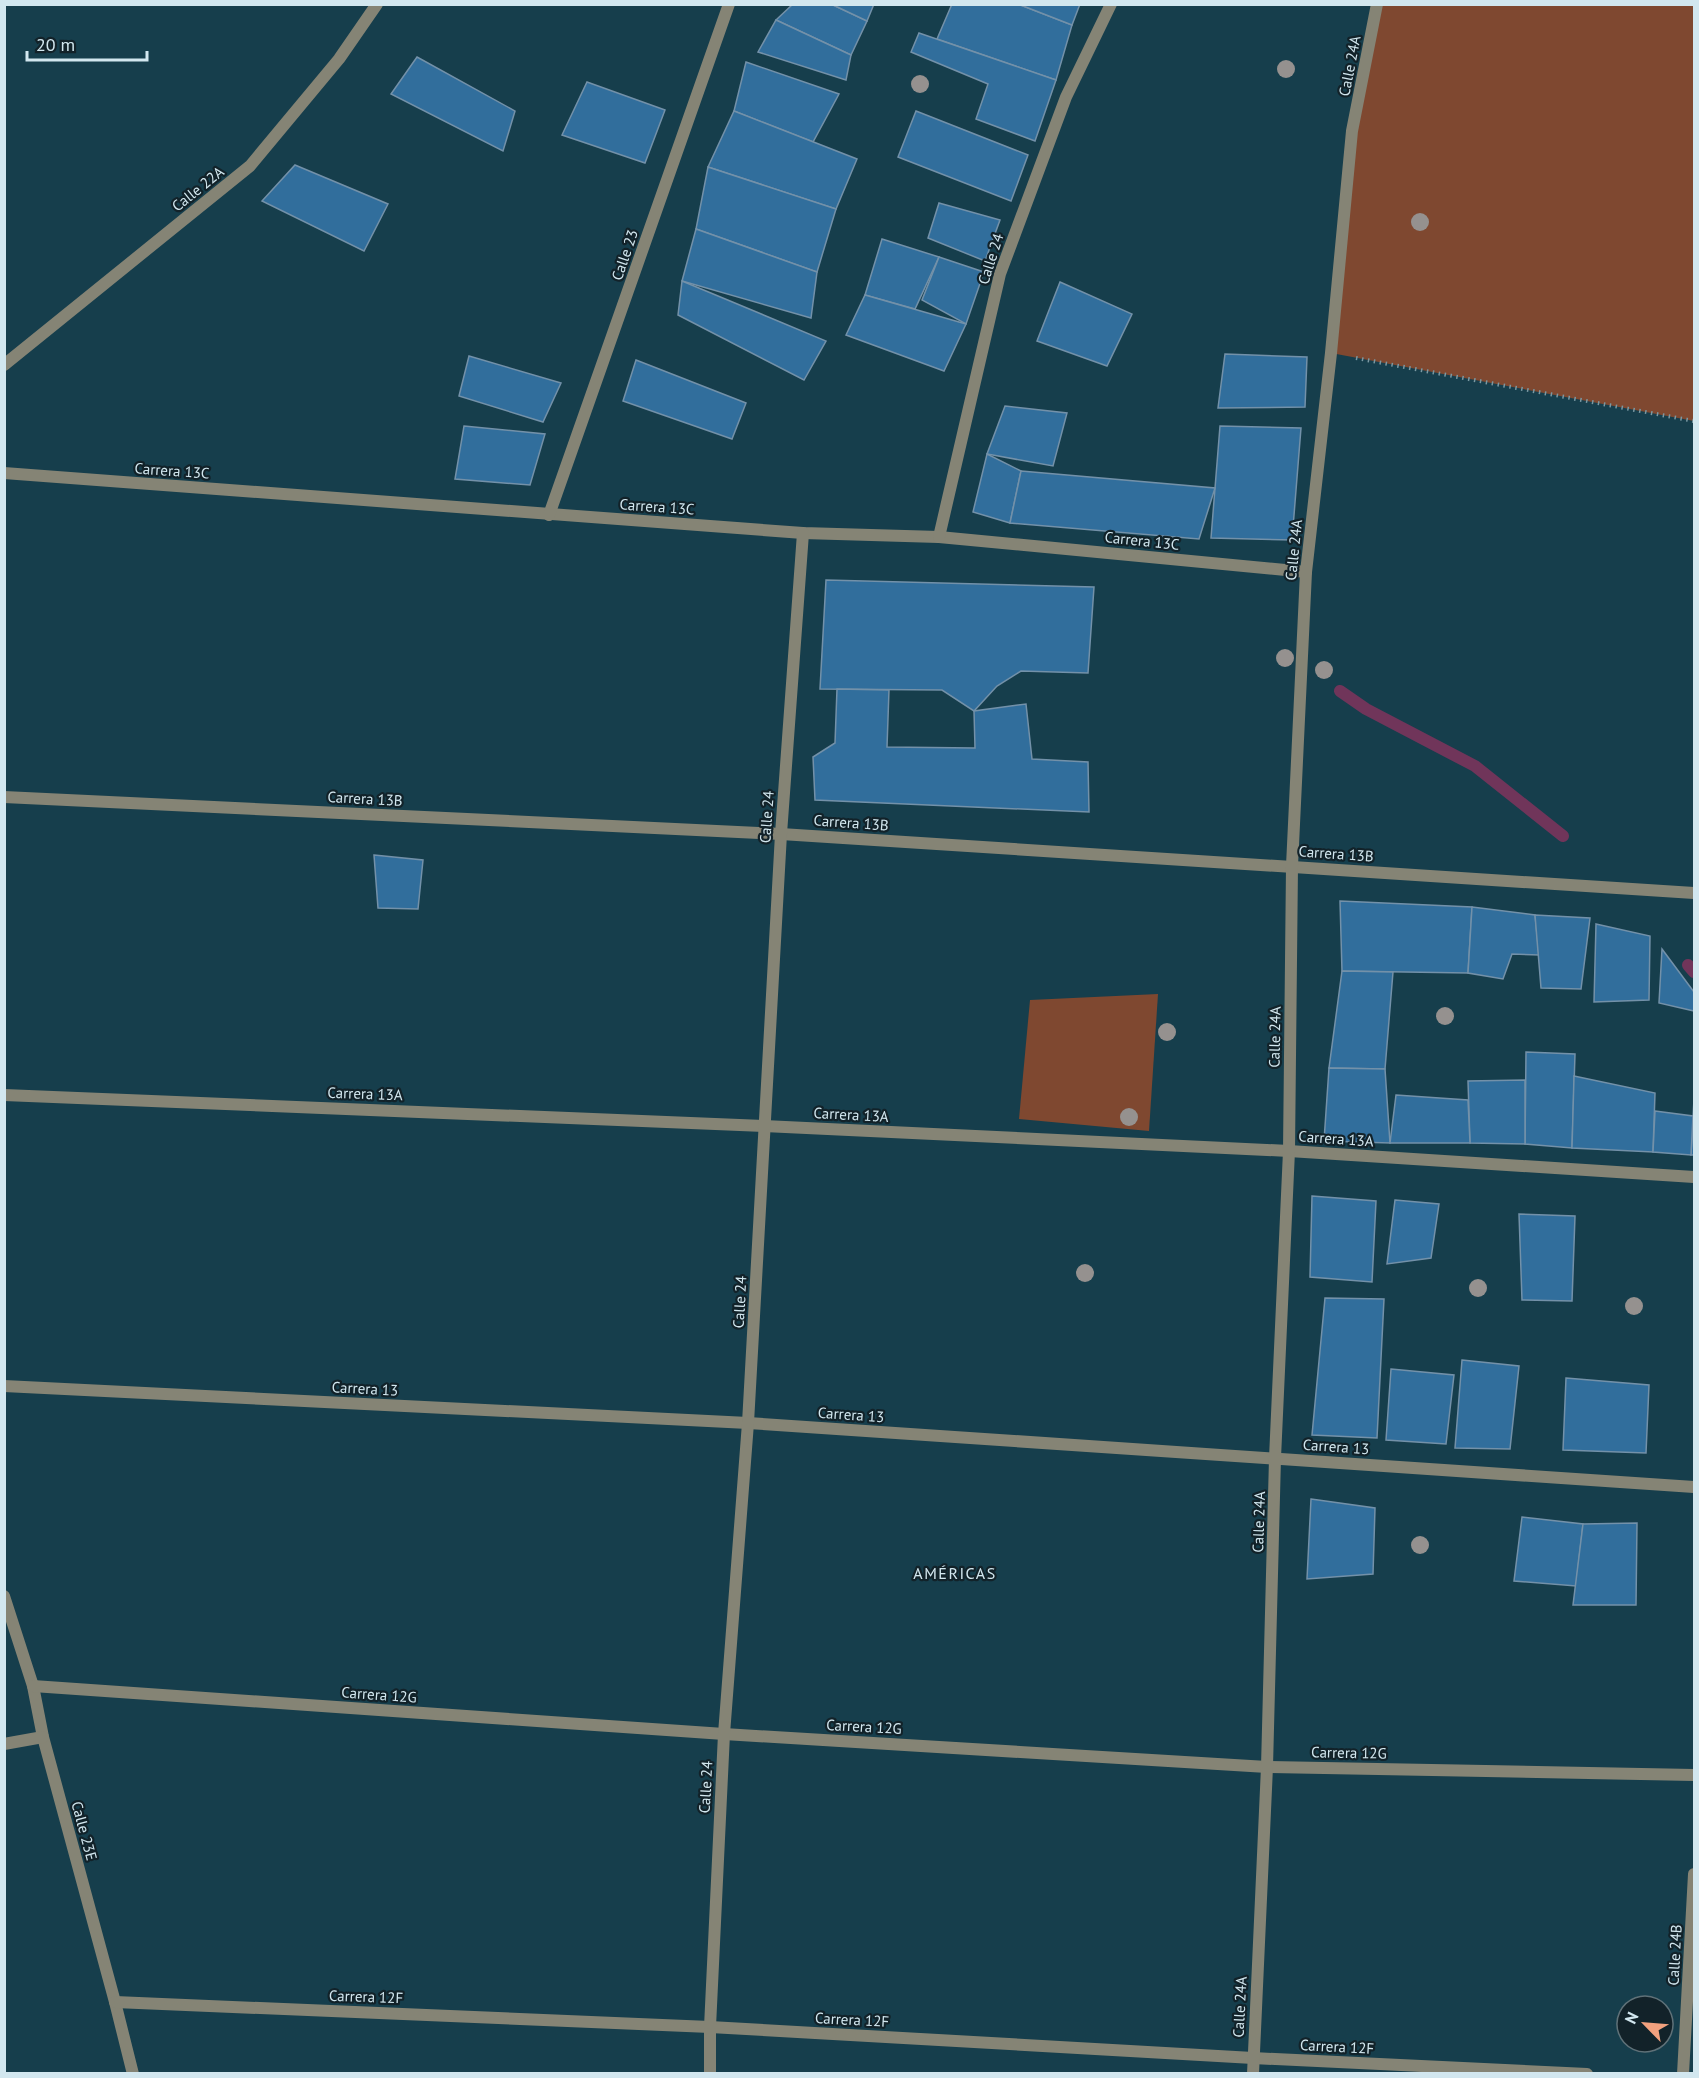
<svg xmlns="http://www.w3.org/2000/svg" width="1699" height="2078" font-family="'PT Sans',sans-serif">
<rect width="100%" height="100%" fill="#163e4c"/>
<g fill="#7f4830">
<path d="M1381,5h313v416l-363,-68 21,-222z"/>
<path d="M1158,994l-9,137 -130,-12 11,-119z"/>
</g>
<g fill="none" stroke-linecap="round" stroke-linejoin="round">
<g stroke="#70355a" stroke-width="12">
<path d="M1340,691l26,18 109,57 88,70"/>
<path d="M1688,965l6,7"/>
</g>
</g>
<g fill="#316e9c" stroke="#7391a9" stroke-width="1.5">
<path d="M793,4h38l36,17 -16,34 -75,-35z"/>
<path d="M831,4h43l-7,17z"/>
<path d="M952,4h66l54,21 -16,55 -119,-41z"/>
<path d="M1018,4h62l-8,21z"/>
<path d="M776,20l75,35 -5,25 -88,-28z"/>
<path d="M919,33l137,47 -21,61 -59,-22 12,-35 -77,-32z"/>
<path d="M417,57l98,54 -12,40 -112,-57z"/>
<path d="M746,62l93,32 -26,48 -79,-31z"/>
<path d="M587,82l78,28 -20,53 -83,-28z"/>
<path d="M734,111l123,48 -21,50 -128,-42z"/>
<path d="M916,111l112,44 -17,46 -113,-44z"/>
<path d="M295,165l93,39 -24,47 -102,-50z"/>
<path d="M708,167l128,42 -19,63 -121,-43z"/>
<path d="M939,203l61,17 -15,41 -57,-23z"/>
<path d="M696,229l121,43 -6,46 -129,-37z"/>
<path d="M882,239l57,18 -24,52 -50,-14z"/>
<path d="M939,257l45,15 -18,52 -44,-24z"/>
<path d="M682,281l144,60 -22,39 -126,-65z"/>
<path d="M1060,282l72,32 -25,52 -70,-25z"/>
<path d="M865,295l101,29 -22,47 -98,-36z"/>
<path d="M1225,354l82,3 -2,50 -87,1z"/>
<path d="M469,356l92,27 -18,39 -84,-26z"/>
<path d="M636,360l110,43 -14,36 -109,-38z"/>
<path d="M1005,406l62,7 -14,53 -66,-12z"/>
<path d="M464,426l81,8 -15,51 -75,-6z"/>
<path d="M1220,426l81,2 -9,112 -81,-2z"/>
<path d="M987,454l34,17 -11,52 -37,-11z"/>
<path d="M1021,471l194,17 -16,51 -189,-16z"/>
<path d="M826,580l268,7 -6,86 -67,-2 -24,15 -23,25 -32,-21 -122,-1z"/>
<path d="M837,689l52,1 -2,57 88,1 -1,-37 52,-7 6,55 56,3 1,50 -274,-12 -2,-43 22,-14z"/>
<path d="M374,855l49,5 -5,49 -40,-1z"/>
<path d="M1340,901l132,6 -4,66 -126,-2z"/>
<path d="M1472,907l63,8 4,40 -27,-1 -9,25 -35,-6z"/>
<path d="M1535,915l55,3 -9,71 -40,-1z"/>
<path d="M1596,924l54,12 -1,64 -55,2z"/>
<path d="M1662,949l32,43v19l-35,-8z"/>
<path d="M1342,971l51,1 -8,97 -56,-1z"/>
<path d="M1526,1052l49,2 -3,94 -47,-4z"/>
<path d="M1329,1068l56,1 5,74 -66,-2z"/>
<path d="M1574,1076l81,17 -2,59 -81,-4z"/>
<path d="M1525,1080v64l-55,-1 -2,-62z"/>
<path d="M1396,1095l72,5 2,43h-80z"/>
<path d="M1694,1099v56h-3z"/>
<path d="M1655,1111l38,5 -2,39 -38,-3z"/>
<path d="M1312,1196l64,5 -4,81 -62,-5z"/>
<path d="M1395,1200l44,4 -8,54 -44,6z"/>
<path d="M1519,1214l56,2 -3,85 -50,-1z"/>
<path d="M1325,1298l59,1 -7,139 -65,-3z"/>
<path d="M1462,1360l57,6 -9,83 -55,-1z"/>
<path d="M1391,1369l63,6 -8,69 -60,-4z"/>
<path d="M1566,1378l83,7 -3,68 -83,-3z"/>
<path d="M1311,1499l64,9 -2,66 -66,5z"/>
<path d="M1522,1517l61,7 -7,62 -62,-5z"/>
<path d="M1637,1523l-1,82h-63l10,-81z"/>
</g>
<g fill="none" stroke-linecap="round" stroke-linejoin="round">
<path stroke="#7b99a3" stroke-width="4" stroke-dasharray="1.5 4.5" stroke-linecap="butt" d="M1356,358l338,63"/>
<g stroke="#858475" stroke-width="12">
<path d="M4,365l246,-199 89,-107 38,-55"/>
<path d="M4,473l799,60 136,4 367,35"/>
<path d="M549,515l180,-511"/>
<path d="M939,537l61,-263 66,-177 45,-93"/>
<path d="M4,797l777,37 913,59"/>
<path d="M4,1095l760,31 525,25 405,26"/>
<path d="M4,1386l744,37 946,64"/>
<path d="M4,1596l29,90 10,51 72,265 18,72"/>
<path d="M33,1686l691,48 543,33 427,8"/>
<path d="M4,1744l39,-7"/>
<path d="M115,2002l595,25 543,31 334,16"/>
<path d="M710,2074v-47l14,-293 24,-311 33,-589 22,-301"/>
<path d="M1253,2074l14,-307 8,-309 14,-307 3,-285 14,-294 25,-219 21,-222 25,-127"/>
<path d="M1683,2074l11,-200"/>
</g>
</g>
<g fill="#95918f">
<circle cx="1286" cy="69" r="9"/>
<circle cx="920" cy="84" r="9"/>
<circle cx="1420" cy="222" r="9"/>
<circle cx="1285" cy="658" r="9"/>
<circle cx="1324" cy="670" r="9"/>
<circle cx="1445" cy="1016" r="9"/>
<circle cx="1167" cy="1032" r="9"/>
<circle cx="1129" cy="1117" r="9"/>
<circle cx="1085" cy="1273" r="9"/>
<circle cx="1478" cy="1288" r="9"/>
<circle cx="1634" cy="1306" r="9"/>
<circle cx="1420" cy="1545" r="9"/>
</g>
<g text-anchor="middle" stroke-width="4.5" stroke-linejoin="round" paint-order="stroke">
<g font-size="15" fill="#d2e7ef" stroke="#122229">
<text transform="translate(1350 66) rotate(-79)" y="5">Calle 24A</text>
<text transform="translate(198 189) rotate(-39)" y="5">Calle 22A</text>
<text transform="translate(625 255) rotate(-71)" y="5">Calle 23</text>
<text transform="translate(991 259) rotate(-72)" y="5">Calle 24</text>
<text transform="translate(172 471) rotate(4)" y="5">Carrera 13C</text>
<text transform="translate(657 507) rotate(4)" y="5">Carrera 13C</text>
<text transform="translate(1142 541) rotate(6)" y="5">Carrera 13C</text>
<text transform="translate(1294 550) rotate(-84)" y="5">Calle 24A</text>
<text transform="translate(365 799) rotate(3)" y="5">Carrera 13B</text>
<text transform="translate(767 817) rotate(-86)" y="5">Calle 24</text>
<text transform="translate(851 823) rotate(4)" y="5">Carrera 13B</text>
<text transform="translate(1336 854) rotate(4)" y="5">Carrera 13B</text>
<text transform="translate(1275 1037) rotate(-89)" y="5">Calle 24A</text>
<text transform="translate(365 1094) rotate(2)" y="5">Carrera 13A</text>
<text transform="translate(851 1115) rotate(3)" y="5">Carrera 13A</text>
<text transform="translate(1336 1139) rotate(4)" y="5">Carrera 13A</text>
<text transform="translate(740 1302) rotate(-87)" y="5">Calle 24</text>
<text transform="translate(365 1389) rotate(3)" y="5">Carrera 13</text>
<text transform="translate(851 1415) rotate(4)" y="5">Carrera 13</text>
<text transform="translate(1336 1447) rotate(4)" y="5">Carrera 13</text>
<text transform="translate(1259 1522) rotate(-88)" y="5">Calle 24A</text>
<text transform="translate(379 1695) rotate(4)" y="5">Carrera 12G</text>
<text transform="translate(864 1727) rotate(3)" y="5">Carrera 12G</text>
<text transform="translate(1349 1753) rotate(1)" y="5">Carrera 12G</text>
<text transform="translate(706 1787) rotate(-87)" y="5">Calle 24</text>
<text transform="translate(84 1831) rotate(75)" y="5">Calle 23E</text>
<text transform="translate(1675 1955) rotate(-87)" y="5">Calle 24B</text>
<text transform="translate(366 1997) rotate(2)" y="5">Carrera 12F</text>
<text transform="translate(1240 2007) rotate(-87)" y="5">Calle 24A</text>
<text transform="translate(852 2020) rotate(3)" y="5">Carrera 12F</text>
<text transform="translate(1337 2047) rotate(3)" y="5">Carrera 12F</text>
</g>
<g font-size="16" letter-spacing="1.5" fill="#d2e7ef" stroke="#122229">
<text x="955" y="1579">AMÉRICAS</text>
</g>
</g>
<rect width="1699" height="2078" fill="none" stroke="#d2e7ef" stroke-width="12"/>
<g transform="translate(1645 2024) rotate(295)"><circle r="28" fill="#122229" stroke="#5f7178" stroke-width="1.5"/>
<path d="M0-4.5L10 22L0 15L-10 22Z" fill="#f2a17e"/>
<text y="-9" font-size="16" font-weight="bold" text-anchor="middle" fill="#d2e7ef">N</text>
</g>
<path d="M27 51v9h120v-9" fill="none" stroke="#d2e7ef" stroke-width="3"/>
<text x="36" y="51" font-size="18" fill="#d2e7ef" stroke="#122229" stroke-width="4.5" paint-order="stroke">20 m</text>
</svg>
